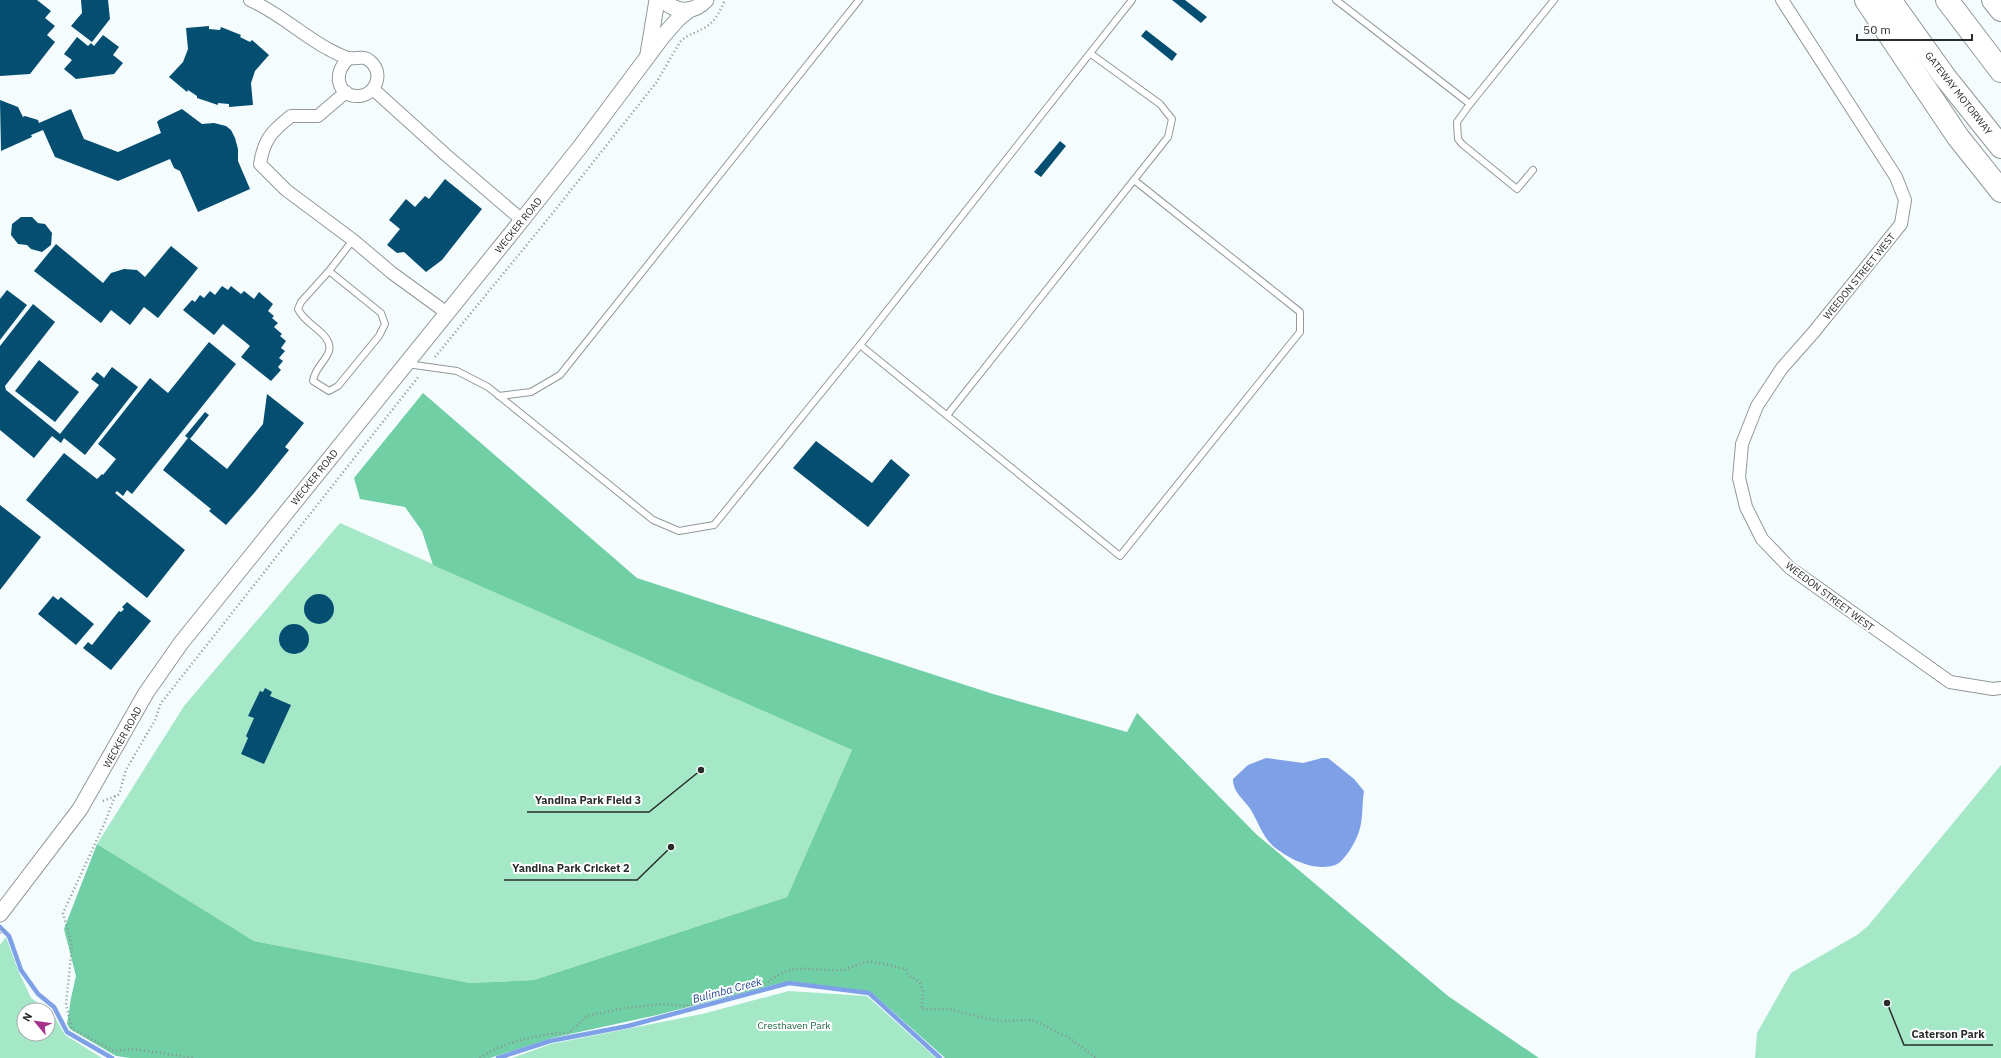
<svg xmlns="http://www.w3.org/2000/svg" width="2001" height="1058" font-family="'IBM Plex Sans',sans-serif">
<rect width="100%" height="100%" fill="#f5fcfd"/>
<g fill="#a4e8c7" fill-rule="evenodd">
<path d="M340,523l512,227 -65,147 -253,83 -64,3 -216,-42 -157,-97 87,-138z"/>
<path d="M2001,765v293h-246l2,-25 34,-60 66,-38 11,-9z"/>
<path d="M6,937l12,33 13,28 22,16 12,21 37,23h-102v-113zM24,1010h24v24h-24z"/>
<path d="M789,991l78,5 69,62h-424l39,-14 151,-30z"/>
</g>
<path fill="#70cfa5" d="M423,393l214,185 356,116 134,38 10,-19 119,121 192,162 91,62h-594l-74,-66 -82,-11 -132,34 -105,23 -62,20h-360l-14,-2 -46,-27 -3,-5 4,-26 5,-22 -12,-47 33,-85 157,97 216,42 64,-3 253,-83 65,-147 -419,-185 -11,-34 -17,-24 -45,-8 -6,-21z"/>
<path fill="#7da0e6" d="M1266,758l37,5 19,-5h6l26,21 10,12c-2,12 -1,26 -4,37 -2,10 -15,34 -25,37 -21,7 -46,-6 -62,-19 -10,-9 -15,-24 -22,-36 -7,-11 -18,-17 -18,-31l15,-14z"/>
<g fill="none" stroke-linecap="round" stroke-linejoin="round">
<g stroke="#7da0e6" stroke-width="4.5">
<path d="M0,927l9,9 12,34 17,24 16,13 13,25 45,26"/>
<path d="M498,1058l52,-17 78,-15 161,-43 80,10 71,65"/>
</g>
</g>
<g fill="#044e72">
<path d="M0,0h37l14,11 -6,7 10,8 -8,9 8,7 -25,32 -30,2z"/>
<path d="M81,0h27l2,19 -18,23 -21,-16 11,-13z"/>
<path d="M1172,0h13l22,17 -6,6z"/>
<path d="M209,26v3l11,1 1,-3 20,8 -1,2 10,5 2,-2 17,15 -14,16 -4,12 2,22 -24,2v-3l-11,-1v2l-21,-7v-2l-9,-6 -1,2 -18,-15 14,-15 5,-13 -2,-21z"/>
<path d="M1146,30l31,24 -5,7 -31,-25z"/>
<path d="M103,35l16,12 -6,8 10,8 -9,11 -38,5 -12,-10 8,-9 -8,-6 13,-17 11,9 3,-3 3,3z"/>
<path d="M0,100l18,7 5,10 2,-1 13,4 1,3 32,-14 13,30 34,13 43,-19 -4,-11 2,-2 23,-11 20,15 12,-1 12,3 5,4 4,8 3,11v12l12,28 -52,23 -18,-41 -6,-3 -4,-9 -52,22 -63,-24 -12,-27 -12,5 1,2 -31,14z"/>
<path d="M1060,141l6,5 -25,31 -7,-5z"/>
<path d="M445,179l37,30 -40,51 -16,12 -22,-20 -7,1 -10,-8 13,-16 -11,-9 17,-21 9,8 10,-11 4,3z"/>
<path d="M21,217h11l6,6 7,1 7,9 -1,12 -9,7 -11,-3 -4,-4 -9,-1 -7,-9 1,-11z"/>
<path d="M56,244l47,39 8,-10 13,-4 13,1 8,7 26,-31 27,22 -40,50 -14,-11 -14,18 -19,-15 -10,13 -67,-52z"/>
<path d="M222,286l6,4 3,-4 10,8 3,-3 10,8 5,-7 14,12 -5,7 6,5 -2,2 6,5 -4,4 8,7 -2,2 6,5 -5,7 4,3 -6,7 4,3 -5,6 3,3 -10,11 -30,-24 9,-11 -6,-5 -21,-17 -9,11 -31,-25 9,-10 3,2 5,-7 4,3 6,-7 5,4z"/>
<path d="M7,290l20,15 -27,35v-41z"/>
<path d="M33,304l22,18 -50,64 1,4 54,44 39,-49 -8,-6 6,-7 7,6 8,-11 26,20 -53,68 -21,-17 -3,5 -9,-7 -18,22 -34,-28v-84z"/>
<path d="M209,342l27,22 -104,130 -5,-4 -4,6 -6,-5 -2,2 70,57 -38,48 -121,-98 38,-47 33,26 5,-5 1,1 13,-16 -18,-15 52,-66 18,15z"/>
<path d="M39,360l40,32 -24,30 -40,-31z"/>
<path d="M267,394l37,29 -19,24 4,3 -34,42 -29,33 -17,-14 2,-2 -48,-39 25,-32 -3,-2 20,-24 4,3 -19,24 37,30 36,-45z"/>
<path d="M816,441l56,42 19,-24 19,16 -42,52 -75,-59z"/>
<path d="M0,505l41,32 -41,53z"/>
<circle cx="319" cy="609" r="15"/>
<path d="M53,596l5,4 3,-3 33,27 -18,21 -38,-31z"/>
<path d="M127,602l24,19 -40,49 -28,-22 5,-6 4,3 27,-34 2,1 3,-3 -2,-2z"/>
<circle cx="294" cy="639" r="15"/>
<path d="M265,688l7,4 -2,4 21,9 -27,59 -23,-10 7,-16 -2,-2 8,-18 -6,-2 12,-25 3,1z"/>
</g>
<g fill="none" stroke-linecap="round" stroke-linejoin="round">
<defs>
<g id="service">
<path d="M1336,0l134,104 84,-104"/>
<path d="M1470,104l-13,18 1,17 4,5 55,45 16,-19"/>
<path d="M329,271l52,42 4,11 -6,12 -41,50 -9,5 -16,-10c2,-18 25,-26 13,-43 -8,-11 -22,-16 -28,-29l3,-7 28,-31 24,-31"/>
<path d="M860,345l260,211 180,-224v-20l-166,-132"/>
<path d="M407,364l50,7 31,16 165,133 26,11 35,-6 146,-180 272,-345"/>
<path d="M499,396l32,-4 29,-17 299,-375"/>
<path d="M948,414l220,-277 4,-18 -12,-15 -69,-50"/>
</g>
<g id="minor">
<path d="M250,0c29,13 51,34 78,49 6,3 13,7 20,9 9,2 16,-5 25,6 10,12 2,30 -13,32 -24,2 -28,-26 -10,-38"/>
<path d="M1782,0l114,177 9,23 -4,24 -88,109 -31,35 -25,38 -15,38 -3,34 7,29 16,32 28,29 160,114 43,7 8,-1"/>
<path d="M373,89l73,66 76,65"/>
<path d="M346,92l-28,24h-27c-19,15 -27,23 -31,48l26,26 67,50 39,33 55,40"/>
</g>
<g id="tertiary">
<path d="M663,0c13,13 30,14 43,0"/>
<path d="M648,54l9,-54"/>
<path d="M0,914l80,-105 66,-116 35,-50 341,-423 58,-73 83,-111 15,-17 11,-9"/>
</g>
<g id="motorway">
<path d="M1866,0l92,137 43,54"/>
<path d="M1890,0l55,77 56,70"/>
<path d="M1947,0l54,71"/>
<path d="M1993,0l8,10"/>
</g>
</defs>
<use href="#service" stroke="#929899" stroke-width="8"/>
<use href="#minor" stroke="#929899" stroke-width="14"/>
<use href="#tertiary" stroke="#929899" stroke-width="17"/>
<use href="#motorway" stroke="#929899" stroke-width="24"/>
<g stroke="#8d9192" stroke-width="2.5" stroke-dasharray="1 3" stroke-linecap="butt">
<path d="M435,357l113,-138 108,-136 24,-41c8,-9 21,-10 30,-18 7,-6 11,-15 15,-24"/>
<path d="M115,796l-10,26 -42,91 9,33 -6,59 6,24 42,22 19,-2 62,9"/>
<path d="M103,801l15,-6 2,-4 6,-21 29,-50 6,-17 258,-327"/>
<path d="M0,933l4,-5"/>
<path d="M480,1058c20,-15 64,-26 89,-25l18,-17 37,-8 39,-4 22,2 82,-23c28,-23 42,-11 73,-13 9,0 17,-7 26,-8 12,-1 28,5 40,7l3,7c16,5 15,18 12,33h27l50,12 34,-1 36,17 28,21"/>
</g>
<use href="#service" stroke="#fff" stroke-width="6"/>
<use href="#minor" stroke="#fff" stroke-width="12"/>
<use href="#tertiary" stroke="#fff" stroke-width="15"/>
<use href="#motorway" stroke="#fff" stroke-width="22"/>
</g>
<g text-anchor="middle" stroke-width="4" stroke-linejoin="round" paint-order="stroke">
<g font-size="10" fill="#2a2c2c" stroke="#fff">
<text transform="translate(1959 93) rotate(52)" y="4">GATEWAY MOTORWAY</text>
<text transform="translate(518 225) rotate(-51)" y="4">WECKER ROAD</text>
<text transform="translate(1859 276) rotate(-51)" y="4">WEEDON STREET WEST</text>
<text transform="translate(314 477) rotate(-51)" y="4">WECKER ROAD</text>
<text transform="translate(1830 596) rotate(37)" y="4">WEEDON STREET WEST</text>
<text transform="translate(122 737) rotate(-61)" y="4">WECKER ROAD</text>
</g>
<g font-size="10" fill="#1b6347" stroke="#fff">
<text x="794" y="1029">Cresthaven Park</text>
</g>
<g font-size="11" font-style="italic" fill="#1e4292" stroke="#fff">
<text transform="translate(727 990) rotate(-15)" y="4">Bulimba Creek</text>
</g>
</g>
<path fill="none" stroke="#2a2c2c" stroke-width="1.5" d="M701 770L649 812H527M671 847L637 880H504M1887 1003L1904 1045H1993"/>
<g fill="#2a2c2c" stroke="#fff" stroke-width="1.5">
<circle cx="701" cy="770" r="4"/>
<circle cx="671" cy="847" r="4"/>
<circle cx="1887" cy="1003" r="4"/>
</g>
<g font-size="11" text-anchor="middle" font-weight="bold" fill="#2a2c2c" stroke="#fff" stroke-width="4" stroke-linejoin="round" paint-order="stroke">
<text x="588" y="804">Yandina Park Field 3</text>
<text x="571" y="872">Yandina Park Cricket 2</text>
<text x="1948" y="1038">Caterson Park</text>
</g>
<g transform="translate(36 1022) rotate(299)"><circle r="19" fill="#ffffff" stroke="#aaabab"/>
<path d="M0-3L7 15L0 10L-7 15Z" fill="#a5318b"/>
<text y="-6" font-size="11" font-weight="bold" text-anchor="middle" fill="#2a2c2c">N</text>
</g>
<path d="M1857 34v6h115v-6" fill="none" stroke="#2a2c2c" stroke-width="2"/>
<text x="1863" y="34" font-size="12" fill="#2a2c2c" stroke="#ffffff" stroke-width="3" paint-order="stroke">50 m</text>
</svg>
